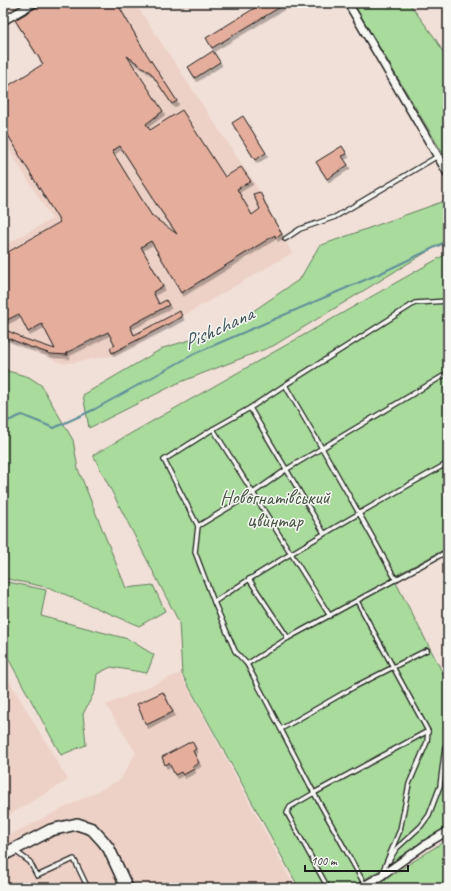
<svg xmlns="http://www.w3.org/2000/svg" width="451" height="891" font-family="Caveat,sans-serif">
<defs>
<filter id="shadow"><feDropShadow dx="2" dy="3.5" stdDeviation="0" flood-color="#0004"/></filter>
</defs>
<rect width="100%" height="100%" fill="#f1e0d8"/>
<filter id="ink" filterUnits="userSpaceOnUse"><feTurbulence type="fractalNoise" baseFrequency=".025" numOctaves="2"/><feDisplacementMap in="SourceGraphic" scale="8" xChannelSelector="R" yChannelSelector="G"/><feConvolveMatrix kernelMatrix="1 2 1 2 8 2 1 2 1" color-interpolation-filters="sRGB"/></filter>
<g filter="url(#ink)">
<g fill="#edd1c6">
<path d="M42,3h93l122,184 35,66 -176,102 -52,9 -60,-26 -1,1v-93l49,-27 -49,-79v-51l39,-24 -29,-45z"/>
<path d="M3,670l65,110 -65,39z"/>
<path d="M180,673l115,215h-292v-50l117,-58 16,-27 -30,-48z"/>
</g>
<g fill="#a8db9c" stroke="#627c5c">
<path d="M353,3h56l26,35 13,23v101z"/>
<path d="M447,200l1,2v37l-175,107 -95,37 -89,45 -6,-33 80,-47 64,-19 73,-50 19,-33z"/>
<path d="M448,253v273l-4,3 3,19 -54,29 55,106v146l-98,59h-51l-117,-214 -3,-52 -86,-167z"/>
<path d="M3,364l5,7 21,6 12,8 32,55 5,29 48,119 27,-3 12,26 -26,15 -89,-38 -47,-10z"/>
<path d="M3,581l43,9 -5,26 87,23 26,16 -7,18 -36,-6 -14,7 -2,17 -12,23 3,31 -25,10 -58,-106z"/>
<path d="M448,839v49h-76z"/>
</g>
<g fill="none" stroke-linecap="round" stroke-linejoin="round">
<path stroke="#608e9a" stroke-width="2" d="M3,423l19,-8 32,13 41,-19 101,-56 185,-80 67,-32"/>
</g>
<g fill="#e5ae9c" stroke="#1c1c1c" fill-rule="evenodd" filter="url(#shadow)">
<path d="M41,3h76l27,47 33,51 -5,3 -21,-31 -24,-17 36,55 -17,13 4,6 32,-20 43,67 16,-10 10,14 -14,8 15,26 8,-6 -7,-15 7,-2 9,20 13,22 -6,4 -1,-3 -94,58 -4,-7h1l-27,-45 -10,6 22,39 -10,6 6,12 7,-4 3,5 -39,21 4,9 46,-24 2,6 -70,36 -2,-5 5,-3 -7,-13 -42,21 2,1v1l-17,-1 -24,-8 -24,-10v-7l17,7 -1,1 36,12 -13,-25 -14,8 -9,-18 -16,8v-67l57,-33 -31,-51 -11,-18h1l-16,-26v-38l40,-25 -28,-44 22,-13zM120,146l33,51 -1,1 25,36 -25,-18 -40,-65z"/>
<path d="M263,3h24l-75,45 -6,-10z"/>
<path d="M213,51l7,11 -25,16 -7,-11z"/>
<path d="M243,116l23,37 -11,7 -23,-37z"/>
<path d="M342,146l5,8 -5,2 6,9 -21,14 -11,-17z"/>
<path d="M163,692l10,20 -27,13 -9,-21z"/>
<path d="M192,741l4,8 -3,2 6,12 -7,4 2,2 -11,6 -2,-3 -6,3 -6,-12 -4,2 -3,-8z"/>
</g>
<g fill="none" stroke-linecap="round" stroke-linejoin="round">
<defs>
<g id="service">
<path d="M285,239l15,-10 35,-12 103,-61"/>
<path d="M285,385c38,64 75,129 111,195"/>
<path d="M250,408l74,125"/>
<path d="M213,429l117,187"/>
<path d="M198,526l55,-33 34,-24 161,-96"/>
<path d="M249,579l39,59"/>
<path d="M357,601l71,130 -1,11 -18,42 -9,46 -18,43"/>
<path d="M214,602l-19,-50 3,-26 -34,-66 49,-31 37,-21 35,-23 130,-82 33,-2"/>
<path d="M247,664l-12,-13 -21,-49c76,-50 155,-95 234,-139"/>
<path d="M281,729l73,-42 73,-37"/>
<path d="M15,851l15,11 7,14 37,-17 14,29"/>
<path d="M389,861l7,-12 25,-23 8,-11 11,-29 5,-39"/>
<path d="M328,888l-41,-75 3,-6 24,-14 -67,-129 41,-26 160,-87"/>
<path d="M352,888l13,-3 -51,-92 114,-62"/>
</g>
<g id="minor">
<path d="M348,3l100,171"/>
<path d="M3,21l31,-18"/>
<path d="M360,888l21,-12 45,-32 22,-13"/>
</g>
<path id="primary" d="M3,855l48,-25 26,-6 15,5 11,12 6,8 18,39"/>
</defs>
<use href="#service" stroke="#1c1c1c" stroke-width="6"/>
<use href="#minor" stroke="#1c1c1c" stroke-width="10"/>
<use href="#primary" stroke="#1c1c1c" stroke-width="14"/>
<use href="#service" stroke="#f6f6f2" stroke-width="3.5"/>
<use href="#minor" stroke="#f6f6f2" stroke-width="7"/>
<use href="#primary" stroke="#f6f6f2" stroke-width="11"/>
</g>
</g>
<g text-anchor="middle" stroke-width="3" stroke-linejoin="round" paint-order="stroke">
<g font-size="20" fill="#465542" stroke="#f6f6f2">
<text x="275" y="504">Новогнатівський<tspan x="275" dy="23">цвинтар</tspan></text>
</g>
<g font-size="21" font-style="italic" fill="#3e555b" stroke="#f6f6f2">
<text transform="translate(218 328) rotate(-25)" y="7">Pishchana</text>
</g>
</g>
<rect width="451" height="891" fill="none" stroke="#f6f6f2" stroke-width="16"/>
<rect x="8" y="8" width="435" height="875" fill="none" stroke="#1c1c1c" stroke-width="1.5" filter="url(#ink)"/>
<path d="M305 865v6h103v-6" fill="none" stroke="#1c1c1c" stroke-width="2"/>
<text x="311" y="865" font-size="12" fill="#1c1c1c" stroke="#f6f6f2" stroke-width="3" paint-order="stroke">100 m</text>
</svg>
